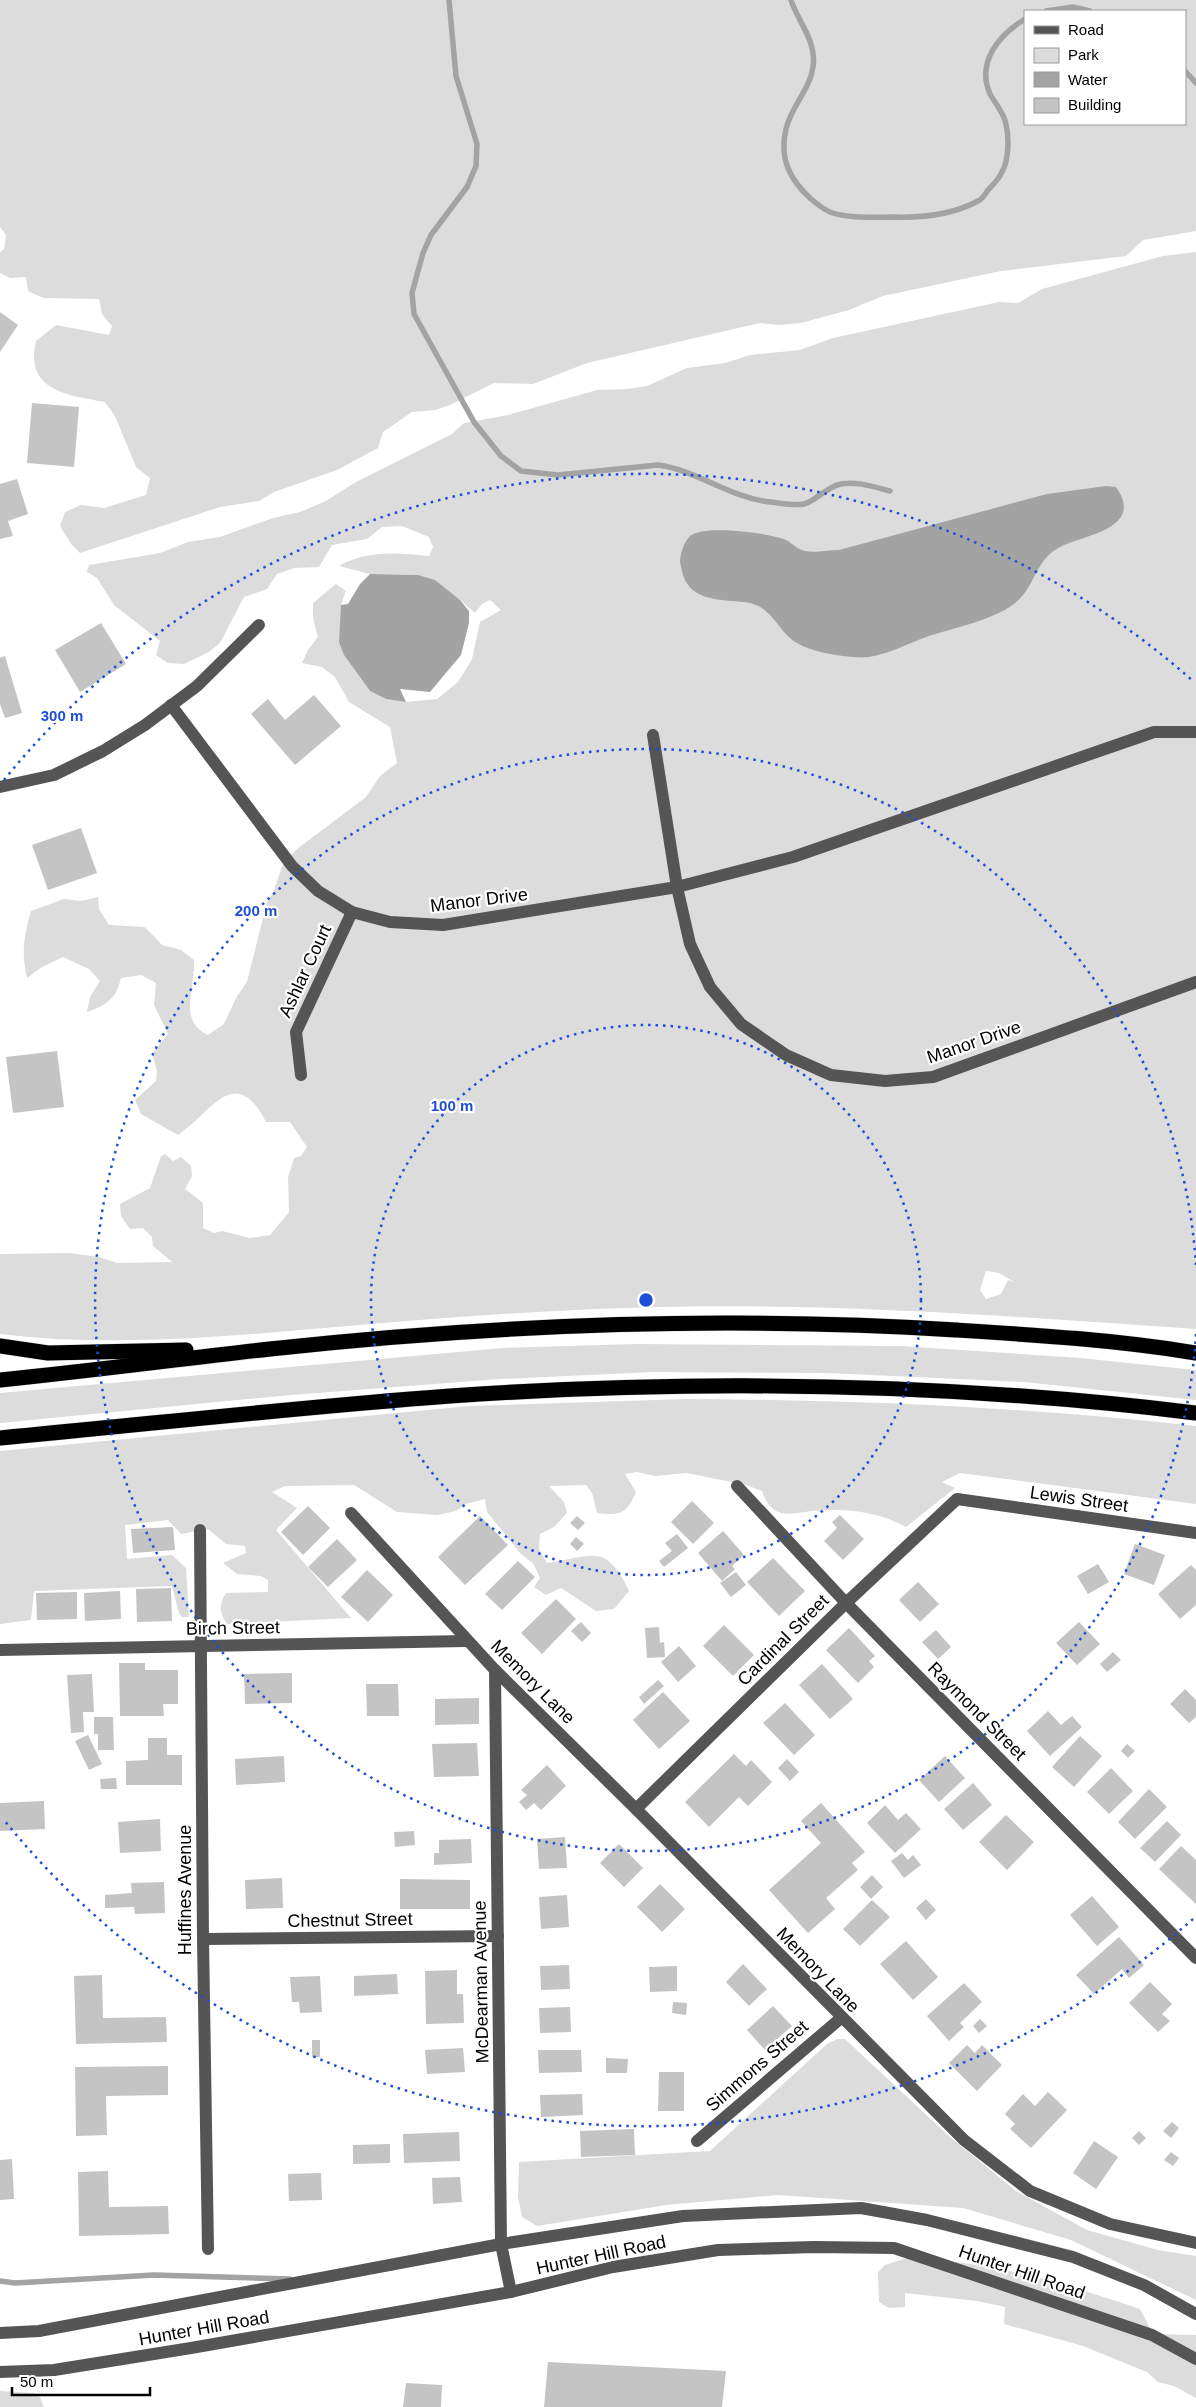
<svg xmlns="http://www.w3.org/2000/svg" width="1196" height="2407" font-family="Helvetica,sans-serif">
<rect width="100%" height="100%" fill="#fff"/>
<g fill="#dcdcdc" fill-rule="evenodd">
<path d="M0,0h1196v231l-53,9 -17,16 -125,15 -118,25 -34,14 -48,13 -22,2 -19,-2 -173,40 -54,21 -39,-1 -44,22 -15,5 -23,2 -29,20 -5,16 -41,22 -63,22 -15,9 -39,6 -140,46 -9,-9 -11,-18 5,-14 16,-7 23,3 42,-13 4,-17 -14,-11 -21,-51 -10,-14c-37,-7 -81,-11 -69,-61l20,-16 53,10 3,-9 -10,-12 -3,-15 -56,-1 -15,-7 -2,-14 -16,1 -10,-5v-21l4,-3 2,-14 -6,-8zM1025,11h160v113h-160z"/>
<path d="M1196,252v1077c-190,-13 -380,-28 -571,-21 -93,3 -185,10 -277,18 -115,10 -232,22 -348,8v-80l69,-1 30,4 18,6 55,-1 -19,-16 -1,-9 -9,-9 -13,1 -9,-13 -1,-12 30,-16 11,-32 4,-2 8,7 8,-4 10,9 1,10 -7,13 18,14v25l11,5 8,-2 28,7 20,-3 19,-23 -1,-35 6,-19 7,-2 6,-9 -17,-25h-24c-31,-60 -54,-10 -88,13l-37,-21 -6,-14 21,-19 1,-10 -5,-17 16,-20 -14,-29 2,-22 -15,-8 -20,3c-5,21 -14,27 -34,34l3,-15 10,-16 -11,-12 -26,-12 -21,10 -15,11c-6,-25 -3,-43 4,-67l33,-12 17,2 17,-4 1,12 10,16 36,2 17,18 19,5 13,10c2,27 -17,61 14,75l16,-11 13,-28 10,-14 20,-80 6,-9 10,-29 14,-15 69,-52 14,-21 17,-13 -7,-36 -41,-25 -14,-25 -13,-10 -20,-4 6,-13 10,-13 -5,-19v-15l23,-19 10,7 -5,14 3,50 26,36 16,8 20,3 31,-3 21,-17 14,-23 8,-37 21,-12 -11,-10 -8,4 -7,9 -15,-13 -42,-25 -48,-1 -31,-8c28,-16 59,-13 90,-10l4,-9 -4,-10 -27,-11 -20,1 -15,12 -35,6 -13,22 -25,1 -17,6 -10,15 -23,8 -24,46 -11,9 -25,12 -16,-1 -12,-8 4,-14 -46,-36 -17,-27 -10,-6 2,-7 71,-12 28,-11 32,-5 53,-19 27,-6 24,-10 32,-20 96,-48 12,-11 44,-8 89,-25 31,-1 19,-3 40,-18 38,-5 25,-8 50,-5 33,-12 166,-36 19,1 24,-14 121,-33zM986,1271l13,2 15,9 -6,-2 -7,14 -15,5 -6,-9z"/>
<path d="M636,1344l264,2 180,12 116,12v30l-172,-18 -197,-9 -174,-1 -153,7 -209,16 -291,28v-30l503,-45z"/>
<path d="M686,1399c171,1 341,8 510,27v78l-236,-31 -18,9 13,6 -49,39c-29,-16 -60,-19 -94,-16 -8,1 -22,4 -31,2 -11,-3 -15,-12 -19,-22l-16,-6 -59,-12 -32,3 -18,-4 -12,2 11,18c-9,22 -16,24 -39,21l-5,-20 -6,-8 -37,1 15,16 3,11 -13,14 -14,7 -1,15 8,14c46,-7 59,-21 82,28l-15,18 -18,2 -35,-23 -15,7 -12,-8 6,-9 -7,-15 -12,-9 -34,-42 -2,-13 -19,5 -10,7 -19,4 -40,-3 -43,-27 -69,1 -13,6 25,16 -21,22 75,88 -124,6c-8,-11 -8,-20 -1,-31l42,-1v-12l-7,-4 -24,-2 -14,-11 23,-10 -1,-7 -19,-2 -18,-15 -27,5 -13,-14 -43,5 2,34 45,-4 14,13 3,49h-7l-3,-4 -7,-27 -138,5 -3,29 -31,4v-173l469,-45z"/>
<path d="M837,2039h8l105,98 66,54 71,39 71,20 38,6v44l-125,-60 -108,-32 -185,-13 -112,10 -129,21 -15,-9 -4,-20 1,-35 191,-11 117,-107z"/>
<path d="M907,2258c85,3 153,24 233,51l13,25 43,1v63l-22,-12 -16,-4 -11,-10 -64,-26 -79,-22 1,-17 -28,-6 -72,-8v14l-16,1 -10,-6 -1,-30 7,-7z"/>
<path d="M0,2391l33,2 7,4 4,10h-44z"/>
</g>
<g fill="#a3a3a3">
<path d="M1106,486l10,1c28,40 -26,47 -52,58 -31,14 -26,40 -50,59 -23,17 -61,24 -88,33 -19,7 -37,17 -57,20 -8,1 -18,0 -26,-1 -14,-2 -32,-5 -44,-12 -23,-12 -25,-39 -55,-42 -22,-2 -53,-1 -61,-27 -1,-5 -3,-10 -3,-15 1,-8 4,-18 10,-24 13,-12 80,-3 96,4 8,4 10,9 19,11 11,2 23,-1 34,-1l208,-56z"/>
<path d="M370,574l48,1 17,5 25,20 9,11v12l-8,32 -31,37 -30,-3 6,13 -20,-3 -16,-8 -26,-36 -5,-13 2,-37 7,-1 12,-20z"/>
</g>
<g fill="none" stroke-linecap="round" stroke-linejoin="round">
<g stroke="#a3a3a3" stroke-width="5.5">
<path d="M449,0l7,76 21,68 -1,22 -9,21 -36,48 -8,18 -11,40 2,21 60,108 27,34 20,15 37,4 100,-10c39,5 72,33 112,37 10,1 25,4 34,2 12,-3 22,-17 37,-20 16,-3 33,3 49,7"/>
<path d="M791,0c7,22 26,41 22,67 -3,23 -22,39 -27,62 -7,30 4,51 25,70 6,5 12,10 19,13 19,7 44,5 64,5 29,1 58,-2 84,-16 5,-2 7,-7 10,-11 5,-5 11,-11 14,-18 7,-12 7,-35 4,-48 -2,-11 -11,-21 -16,-30 -14,-32 9,-59 35,-75"/>
<path d="M1046,11l27,-4 17,4"/>
<path d="M1185,71l11,12"/>
<path d="M0,2281l15,2 139,-8 136,4"/>
</g>
</g>
<g fill="#c4c4c4">
<path d="M0,312l18,13 -18,27z"/>
<path d="M32,403l47,4 -5,60 -47,-4z"/>
<path d="M17,479l11,35 -20,7 5,15 -13,3v-55z"/>
<path d="M101,623l25,41 -46,28 -25,-42z"/>
<path d="M5,656l17,57 -17,5 -5,-14v-46z"/>
<path d="M314,695l27,31 -46,39 -44,-51 17,-15 17,21z"/>
<path d="M81,828l16,45 -49,17 -16,-45z"/>
<path d="M57,1051l7,56 -51,6 -7,-56z"/>
<path d="M692,1501l22,22 -21,21 -22,-22z"/>
<path d="M308,1506l22,22 -27,27 -22,-23z"/>
<path d="M840,1515l24,24 -21,21 -19,-19 13,-13 -5,-6z"/>
<path d="M480,1516l28,29 -43,40 -27,-28z"/>
<path d="M577,1516l8,7 -7,7 -8,-7z"/>
<path d="M173,1527l2,23 -42,3 -2,-24z"/>
<path d="M723,1531l21,24 -12,11 3,3 -13,12 -24,-28z"/>
<path d="M677,1534l11,14 -24,19 -5,-6 13,-10 -7,-8z"/>
<path d="M576,1537l8,7 -7,7 -7,-7z"/>
<path d="M337,1539l20,21 -29,27 -20,-20z"/>
<path d="M1135,1544l30,11 -11,30 -30,-11z"/>
<path d="M773,1558l32,33 -26,25 -32,-34z"/>
<path d="M518,1561l17,16 -33,33 -17,-16z"/>
<path d="M1098,1564l11,18 -21,12 -11,-18z"/>
<path d="M1191,1565l5,5v35l-16,14 -22,-25z"/>
<path d="M367,1570l26,25 -25,27 -27,-25z"/>
<path d="M736,1572l10,13 -15,12 -11,-14z"/>
<path d="M918,1582l21,22 -19,18 -21,-22z"/>
<path d="M171,1588l1,33 -35,1 -1,-33z"/>
<path d="M120,1591l1,28 -36,2 -1,-28z"/>
<path d="M77,1592v27l-40,1 -1,-27z"/>
<path d="M556,1599l20,20 -34,35 -21,-21z"/>
<path d="M581,1622l10,11 -9,9 -11,-11z"/>
<path d="M1079,1622l21,22 -23,21 -21,-22z"/>
<path d="M724,1625l30,30 -21,21 -30,-30z"/>
<path d="M659,1627l1,16 4,-1 1,15 -18,1 -2,-30z"/>
<path d="M849,1628l26,28 -6,5 5,6 -16,16 -32,-33z"/>
<path d="M936,1630l15,17 -13,12 -16,-17z"/>
<path d="M679,1646l17,20 -18,16 -17,-20z"/>
<path d="M1113,1652l8,8 -14,12 -7,-8z"/>
<path d="M119,1663h26v7h33v34h-15l1,12h-44z"/>
<path d="M822,1664l31,35 -23,20 -31,-34z"/>
<path d="M292,1673v30l-47,1 -1,-30z"/>
<path d="M92,1674l2,38h-11l1,20 -13,1 -4,-58z"/>
<path d="M658,1680l6,6 -20,18 -5,-7z"/>
<path d="M366,1684h32l1,32h-32z"/>
<path d="M1185,1689l11,11v17l-7,6 -19,-19z"/>
<path d="M663,1692l27,29 -31,28 -26,-29z"/>
<path d="M479,1698v26l-44,1v-26z"/>
<path d="M785,1703l30,32 -21,20 -31,-32z"/>
<path d="M1048,1711l13,14 11,-9 10,11 -32,29 -23,-25z"/>
<path d="M94,1717h19l1,33h-16v-16h-4z"/>
<path d="M88,1735l14,29 -13,6 -14,-29z"/>
<path d="M1080,1736l22,20 -28,31 -22,-20z"/>
<path d="M148,1738h19v17h15v30h-56v-24l22,-1z"/>
<path d="M477,1743l2,33 -45,1 -2,-33z"/>
<path d="M1127,1744l8,7 -7,7 -7,-7z"/>
<path d="M734,1754l12,12 5,-6 21,22 -24,24 -9,-9 -30,30 -24,-25z"/>
<path d="M284,1756l1,26 -49,3 -1,-26z"/>
<path d="M945,1756l20,22 -26,24 -20,-22z"/>
<path d="M787,1759l12,13 -9,9 -12,-13z"/>
<path d="M547,1765l19,21 -25,24 -7,-7 -8,7 -7,-8 8,-7 -6,-5z"/>
<path d="M1111,1768l22,23 -24,23 -22,-22z"/>
<path d="M116,1778l1,11h-16l-1,-10z"/>
<path d="M973,1783l19,22 -29,25 -19,-21z"/>
<path d="M1149,1789l18,18 -32,32 -17,-17z"/>
<path d="M44,1801l1,28 -45,2v-28z"/>
<path d="M821,1803l44,49 -13,11 6,7 -32,28 9,11 -27,24 -39,-43 52,-47 -20,-22z"/>
<path d="M885,1805l13,15 8,-7 15,16 -26,24 -28,-30z"/>
<path d="M1006,1815l28,27 -27,28 -28,-28z"/>
<path d="M160,1819l1,32 -41,2 -2,-31z"/>
<path d="M1167,1821l14,14 -26,27 -15,-14z"/>
<path d="M414,1831l1,14 -20,2 -1,-15z"/>
<path d="M565,1837l2,31 -28,1 -2,-30z"/>
<path d="M471,1839l1,24 -38,2v-12h5v-13z"/>
<path d="M619,1844l24,24 -19,19 -24,-24z"/>
<path d="M1181,1846l15,14v44l-37,-35z"/>
<path d="M902,1853l6,7 5,-5 8,10 -17,13 -13,-17z"/>
<path d="M872,1875l11,12 -12,12 -11,-12z"/>
<path d="M282,1878l1,30 -37,1 -1,-29z"/>
<path d="M400,1879l70,1v29h-70z"/>
<path d="M164,1882l1,31 -30,1 -1,-7 -29,1v-13l27,-2 -1,-10z"/>
<path d="M660,1884l25,25 -23,23 -25,-25z"/>
<path d="M567,1895l2,32 -28,2 -2,-32z"/>
<path d="M1092,1896l27,31 -22,19 -27,-31z"/>
<path d="M926,1899l10,11 -10,10 -10,-12z"/>
<path d="M872,1900l18,17 -30,29 -17,-17z"/>
<path d="M1119,1937l25,28 -15,13 -7,-9 -28,25 -18,-19z"/>
<path d="M906,1941l32,36 -25,23 -33,-36z"/>
<path d="M743,1964l24,25 -18,17 -23,-24z"/>
<path d="M569,1965l1,24 -29,1 -1,-24z"/>
<path d="M677,1966v25l-27,1 -1,-25z"/>
<path d="M457,1970v24h6l1,29 -38,1 -1,-53z"/>
<path d="M397,1974l1,20 -44,2v-20z"/>
<path d="M102,1975l1,43 63,-1 1,25 -91,2 -2,-68z"/>
<path d="M320,1976l2,36 -22,1 -1,-11h-7l-2,-25z"/>
<path d="M1150,1982l22,22 -10,10 8,7 -12,11 -29,-29z"/>
<path d="M964,1983l18,19 -22,21 4,4 -15,14 -22,-25z"/>
<path d="M673,2002l14,1 -1,12 -14,-2z"/>
<path d="M773,2006l19,20 -27,24 -18,-20z"/>
<path d="M570,2007l1,25 -31,1 -1,-25z"/>
<path d="M980,2019l7,7 -8,7 -6,-7z"/>
<rect x="312" y="2040" width="8" height="17"/>
<path d="M967,2045l8,8 7,-8 20,20 -25,26 -28,-28z"/>
<path d="M463,2048l2,24 -38,2 -2,-24z"/>
<path d="M538,2050h43l1,22 -43,1z"/>
<path d="M606,2058l22,1 -1,14h-21z"/>
<path d="M168,2066v29l-62,1 1,39 -31,1 -1,-69z"/>
<path d="M659,2072h25v39h-26z"/>
<path d="M1048,2092l19,18 -36,38 -21,-19 5,-5 -10,-10 18,-20 12,12z"/>
<path d="M582,2094l1,21 -42,2 -1,-22z"/>
<path d="M1172,2122l7,6 -8,10 -8,-7z"/>
<path d="M634,2129l1,26 -54,2 -1,-26z"/>
<path d="M1139,2131l7,7 -7,7 -7,-7z"/>
<path d="M459,2132l1,29 -56,2 -1,-29z"/>
<path d="M1094,2141l24,16 -22,32 -23,-16z"/>
<path d="M390,2144v19l-37,1v-19z"/>
<path d="M1171,2152l8,6 -6,8 -9,-6z"/>
<path d="M12,2159l2,40 -14,1v-40z"/>
<path d="M108,2171l1,36 59,-1 1,28 -90,2 -1,-64z"/>
<path d="M321,2173l1,27 -33,1 -1,-27z"/>
<path d="M460,2177l2,25 -29,2 -1,-26z"/>
<path d="M548,2362l178,9 -4,36h-178z"/>
<path d="M406,2383l36,2 -1,22h-38z"/>
</g>
<g fill="none" stroke-linecap="round" stroke-linejoin="round">
<defs>
<g id="highway">
<path d="M0,1346l48,7 138,-3"/>
<path d="M0,1380c90,-9 180,-21 270,-31 227,-25 458,-33 686,-19 80,5 161,10 240,23"/>
<path d="M0,1438c150,-14 300,-31 450,-42 246,-17 501,-13 746,17"/>
</g>
</defs>
<use href="#highway" stroke="#dbdbdb" stroke-width="16"/>
<g stroke="#555" stroke-width="12">
<path d="M171,705l121,161 26,25 34,21 38,10 53,3 234,-38 116,-30 361,-125h42"/>
<path d="M653,735l24,152 13,57 20,43 31,37 45,31 45,20 54,6 48,-4 263,-95"/>
<path d="M0,787l54,-12 49,-24 42,-26 52,-39 62,-61"/>
<path d="M301,1075l-5,-43 56,-120"/>
<path d="M737,1486l109,117 350,355"/>
<path d="M351,1513l144,157 141,139 328,331 66,51 80,33 86,19"/>
<path d="M200,1530l3,409 5,310"/>
<path d="M0,1650l466,-9"/>
<path d="M495,1670l6,574 10,48"/>
<path d="M636,1809l210,-206 111,-104 239,34"/>
<path d="M203,1939l295,-3"/>
<path d="M697,2141l144,-123"/>
<path d="M0,2333l39,-2 462,-87 182,-28 178,-8 66,12 146,37 71,28 52,29"/>
<path d="M0,2372l54,-2 137,-22 320,-56 102,-25 105,-17 96,-3 80,1 258,87 44,24"/>
</g>
<use href="#highway" stroke="#000" stroke-width="15"/>
</g>
<g fill="none" stroke="#1d4ed8" stroke-width="2.5" stroke-dasharray="2.5 5">
<circle cx="646" cy="1300" r="275"/>
<path d="M1196 1334A551 551 0 1 1 1196 1266"/>
<path d="M1193 1919A826 826 0 0 1 4 1820M4 780A826 826 0 0 1 1193 681"/>
</g>
<g text-anchor="middle" stroke-width="4.5" stroke-linejoin="round" paint-order="stroke">
<g font-size="18" fill="#000" stroke="#fff">
<text transform="translate(479 900) rotate(-7)" y="6">Manor Drive</text>
<text transform="translate(305 971) rotate(-65)" y="6">Ashlar Court</text>
<text transform="translate(974 1042) rotate(-19)" y="6">Manor Drive</text>
<text transform="translate(1079 1499) rotate(8)" y="6">Lewis Street</text>
<text transform="translate(233 1628) rotate(-1)" y="6">Birch Street</text>
<text transform="translate(783 1640) rotate(-45)" y="6">Cardinal Street</text>
<text transform="translate(533 1682) rotate(45)" y="6">Memory Lane</text>
<text transform="translate(977 1711) rotate(45)" y="6">Raymond Street</text>
<text transform="translate(185 1890) rotate(-90)" y="6">Huffines Avenue</text>
<text transform="translate(350 1920) rotate(-1)" y="6">Chestnut Street</text>
<text transform="translate(818 1970) rotate(46)" y="6">Memory Lane</text>
<text transform="translate(481 1982) rotate(-91)" y="6">McDearman Avenue</text>
<text transform="translate(757 2066) rotate(-41)" y="6">Simmons Street</text>
<text transform="translate(601 2255) rotate(-12)" y="6">Hunter Hill Road</text>
<text transform="translate(1022 2272) rotate(19)" y="6">Hunter Hill Road</text>
<text transform="translate(204 2328) rotate(-10)" y="6">Hunter Hill Road</text>
</g>
</g>
<circle cx="646" cy="1300" r="8" fill="#1d4ed8" stroke="#fff" stroke-width="2.5"/>
<g font-size="15" text-anchor="middle" font-weight="bold" fill="#1d4ed8" stroke="#fff" stroke-width="4.5" stroke-linejoin="round" paint-order="stroke">
<text x="62" y="721">300 m</text>
<text x="256" y="916">200 m</text>
<text x="452" y="1111">100 m</text>
</g>
<rect x="1024" y="10" width="162" height="115" fill="#ffffff" stroke="#999999"/>
<rect x="1034" y="26" width="25" height="8" fill="#555555" stroke="#999999"/>
<text x="1068" y="35" font-size="15" fill="#000000">Road</text>
<rect x="1034" y="48" width="25" height="15" fill="#dcdcdc" stroke="#999999"/>
<text x="1068" y="60" font-size="15" fill="#000000">Park</text>
<rect x="1034" y="72" width="25" height="15" fill="#a3a3a3" stroke="#999999"/>
<text x="1068" y="85" font-size="15" fill="#000000">Water</text>
<rect x="1034" y="98" width="25" height="15" fill="#c4c4c4" stroke="#999999"/>
<text x="1068" y="110" font-size="15" fill="#000000">Building</text>
<path d="M12 2387v8h138v-8" fill="none" stroke="#000000" stroke-width="2.5"/>
<text x="20" y="2387" font-size="15" fill="#000000" stroke="#ffffff" stroke-width="4" paint-order="stroke">50 m</text>
</svg>
